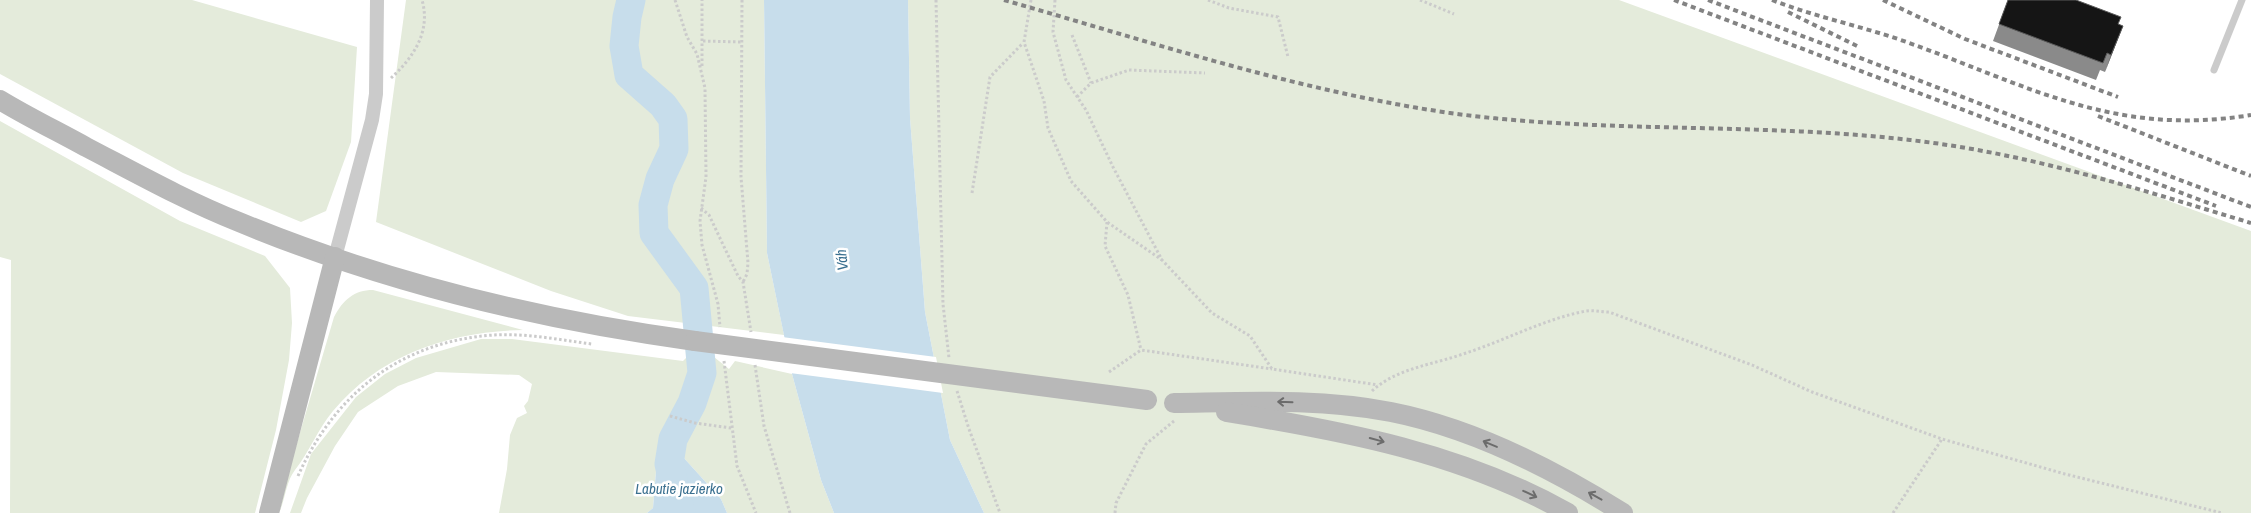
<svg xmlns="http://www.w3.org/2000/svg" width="2251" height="513" font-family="'Archivo Narrow',sans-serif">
<rect width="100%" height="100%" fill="#fff"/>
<g fill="#e4ebdb">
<path d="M0,0h192l165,47 -6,95 -25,69 -25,11 -118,-49 -183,-99z"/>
<path d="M406,0h358l3,253 17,82 -156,-19 -77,-25 -175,-69z"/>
<path d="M908,0h711l632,231v282h-1267l-34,-73 -25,-128 -15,-194z"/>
<path d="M0,121l180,100 85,35 25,32 2,35 -3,37 -13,70 -21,83h-245l1,-253 -11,-3z"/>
<path d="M373,290l150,40c-71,1 -143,24 -190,81 -15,18 -25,43 -38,59 -9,11 -10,31 -16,43l15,-60 40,-136c9,-17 20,-27 39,-27z"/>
<path d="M481,339h31l171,22 4,-4 10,6 17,-6 15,12 6,-8 57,13 29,106 13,33h-107l-6,-14 -38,-42 -27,14 -3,37 -6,5h-148l8,-44 3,-34 7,-17 10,-5 -3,-7 4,-5 4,-17 -13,-9 -83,-3 -38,14 -40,26 -23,34 -28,52 -6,15h-11l21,-59 45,-57 29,-23 31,-16z"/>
</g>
<g fill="#c7ddeb">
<path d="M764,0h144l2,118 15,194 25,128 34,73h-150l-13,-33 -29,-106 -25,-121z"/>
<path d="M683,457l38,42 6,14h-80l6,-5 3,-37z"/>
</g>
<path fill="#fff" d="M782,337l154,20 7,36 -153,-20z"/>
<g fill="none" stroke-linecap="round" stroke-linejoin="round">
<path stroke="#c7ddeb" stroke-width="29" d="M631,0l-4,17 -3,29 5,29 34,30 10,14 1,30 -14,30 -7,26 1,28 40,55 8,85 -10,30 -19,36 -4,25 12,49"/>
<g stroke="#cbcbcb" stroke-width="3" stroke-dasharray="2.5 2.5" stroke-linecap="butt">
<path d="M675,0l12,37 10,17 8,34 1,89 -6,44 2,24 16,59 2,23"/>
<path d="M742,0l-1,177 7,86 -1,11 -4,8"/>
<path d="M936,0l7,304 6,54"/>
<path d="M1031,0l-7,42 20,59 4,27 23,53 36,41 55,38"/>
<path d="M1055,0l-2,32 13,48 20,30 27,57 49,93 50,53 38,23 22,33 106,16"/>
<path d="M1208,0l21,8 49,9 10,40"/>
<path d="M1420,0l34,14"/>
<path d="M1072,35l19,48"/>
<path d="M703,41l39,1"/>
<path d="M702,66v-66"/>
<path d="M391,78c23,-21 40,-47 31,-78"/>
<path d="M1077,97l14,-14 38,-13 76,3"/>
<path d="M972,193l18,-116 33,-34"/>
<path d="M701,208l8,7 29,61 5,6 8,50"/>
<path d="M1107,222l-2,24 23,49 13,55"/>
<path d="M724,361l13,105 19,47"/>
<path d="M755,365l9,61 26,87"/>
<path d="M1109,372l32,-22 131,19"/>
<path d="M957,391l12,38 31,84"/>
<path d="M1372,391c25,-23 60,-26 91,-37 41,-13 81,-35 123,-43 7,-1 15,1 23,1l143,53 60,27 130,47 123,35 157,39"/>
<path d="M670,416l25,7 36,5"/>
<path d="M298,476c37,-83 104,-135 196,-141 33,-2 66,5 98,9"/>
<path d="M1115,513l1,-10 30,-59 28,-23"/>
<path d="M1893,513l49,-74"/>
</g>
<path stroke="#cbcbcb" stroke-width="7" d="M2214,70l28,-70"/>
<path stroke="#cbcbcb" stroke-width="14" d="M335,257l37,-137 4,-26 1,-94"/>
<g stroke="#b8b8b8" stroke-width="20">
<path d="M0,100c28,17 57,31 86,47 50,26 100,54 153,75 145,60 301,98 456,119"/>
<path d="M1174,403c72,-1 146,-5 217,9 81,16 162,57 232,101"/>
<path d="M1226,412c118,19 236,41 342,101"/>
<path d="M269,513l66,-256"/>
</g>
<g stroke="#838383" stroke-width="4" stroke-dasharray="5 4" stroke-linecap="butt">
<path d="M1004,0c147,42 294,91 446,113 152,21 307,9 460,27 117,13 229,49 341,83"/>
<path d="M1674,0l542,206"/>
<path d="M1708,0l543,207"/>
<path d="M1772,0c41,16 84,25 126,39 126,44 213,99 353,76"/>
<path d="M1883,0l82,39 153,58"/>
<path d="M1788,12l69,34"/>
<path d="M2098,116l153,60"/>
</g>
<path stroke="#b8b8b8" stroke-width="20" d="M695,341l452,59"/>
</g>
<path fill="#8a8a8a" d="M2008,0l110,24 5,2 -18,46 -5,-2 -4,10 -103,-39z"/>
<path fill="#5b5b5b" d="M2123,26l-7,18 -11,28 6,-17z"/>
<path fill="#151515" stroke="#5b5b5b" d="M2008,0h68l45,17 -3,7 5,2 -12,29 -4,-2 -4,10 -104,-39z"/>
<defs><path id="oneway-shaft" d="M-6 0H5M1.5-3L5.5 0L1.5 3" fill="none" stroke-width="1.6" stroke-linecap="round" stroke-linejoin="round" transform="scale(1.25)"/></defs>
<g stroke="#6c6c6c">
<use href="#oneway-shaft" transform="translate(1285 402) rotate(-178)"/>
<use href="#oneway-shaft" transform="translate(1377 440) rotate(15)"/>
<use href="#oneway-shaft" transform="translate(1490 444) rotate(-157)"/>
<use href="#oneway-shaft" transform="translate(1530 494) rotate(25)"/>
<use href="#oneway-shaft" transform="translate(1595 496) rotate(-151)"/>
</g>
<g text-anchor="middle" stroke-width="5" stroke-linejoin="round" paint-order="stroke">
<g font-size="15" font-style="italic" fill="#3b7090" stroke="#fff">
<text transform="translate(842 260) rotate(-96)" y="5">Váh</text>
<text x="679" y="494">Labutie jazierko</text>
</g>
</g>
</svg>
